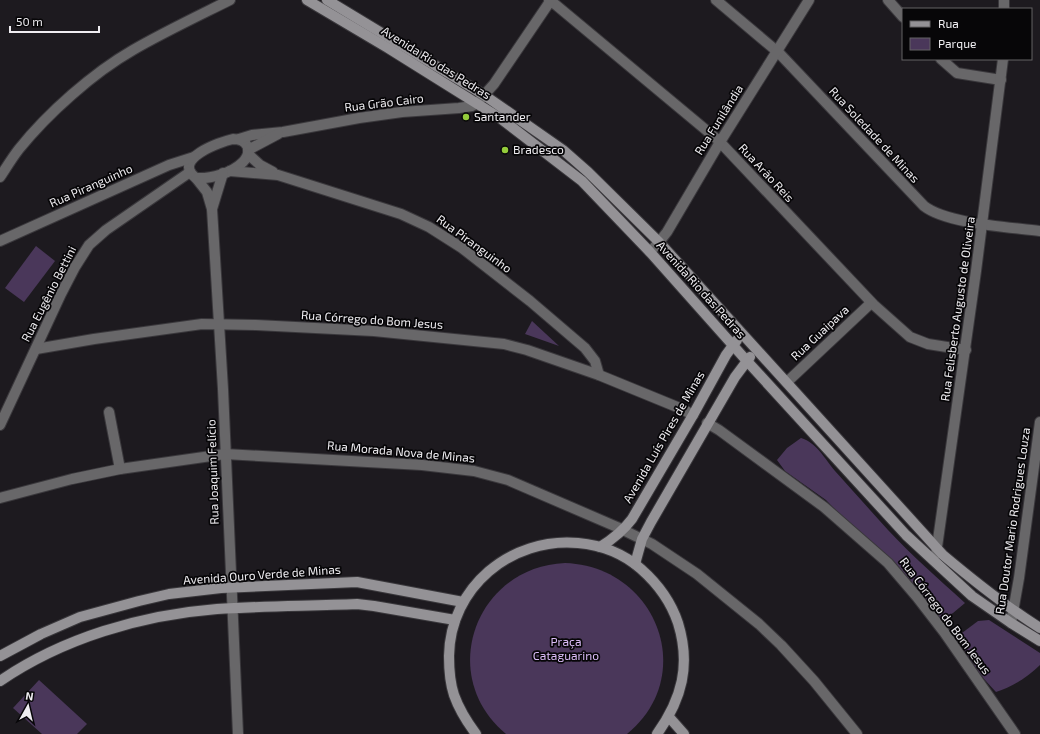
<svg xmlns="http://www.w3.org/2000/svg" width="1040" height="734" font-family="'Exo 2',sans-serif">
<rect width="100%" height="100%" fill="#1d1a1f"/>
<g fill="#4a375a">
<path d="M36,246l19,15 -31,41 -19,-14z"/>
<path d="M532,321l27,25 -34,-12z"/>
<path d="M801,438c16,5 23,20 34,33 17,19 35,39 53,59 24,26 51,49 77,73l-12,10 -13,7 -114,-120 -41,-29 -8,-11 10,-12z"/>
<path d="M565,563c91,3 134,112 62,171h-121c-70,-58 -31,-167 59,-171z"/>
<path d="M989,620l51,33v12c-12,12 -28,22 -44,27 -16,-16 -29,-35 -38,-56l20,-15z"/>
<path d="M39,680l48,44 -10,10h-35l-29,-26z"/>
</g>
<g fill="none" stroke-linecap="round" stroke-linejoin="round">
<defs>
<g id="street">
<path d="M549,0l7,5 162,135 156,165 36,32 18,7 38,6"/>
<path d="M716,0l63,53 145,153c23,18 86,21 116,25"/>
<path d="M888,0l15,17"/>
<path d="M1004,0v9"/>
<path d="M941,59l16,14 44,7"/>
<path d="M233,139c15,0 20,12 10,23 -11,11 -32,17 -47,16 -25,-19 24,-36 37,-39z"/>
<path d="M239,139l13,-4 31,-3 76,-14 43,-6 57,-4 13,-2 5,-3 17,-19 57,-84"/>
<path d="M248,150l30,-16"/>
<path d="M248,154l12,11 13,7"/>
<path d="M230,171l48,4 123,39 28,13 33,21 68,53 55,47 10,13 4,14"/>
<path d="M0,177c6,-9 12,-19 19,-28 29,-36 74,-76 114,-99 31,-18 65,-34 97,-50"/>
<path d="M196,178l11,14 5,17 11,180 15,345"/>
<path d="M212,209l11,-36"/>
<path d="M0,241l169,-76 25,-8"/>
<path d="M650,252l9,-10 8,-10 53,-90 89,-142"/>
<path d="M36,349l58,-10 108,-15 54,1 118,6 130,13 23,6 72,25 83,34 11,6"/>
<path d="M787,382l84,-79"/>
<path d="M109,412l11,57"/>
<path d="M707,423l12,7 105,77 64,56 29,34 27,35 71,102"/>
<path d="M0,425l61,-131 14,-27 14,-22 17,-15 84,-58"/>
<path d="M0,498l72,-19 48,-10 105,-15 197,11 52,6 34,9 109,47 35,17 45,30 62,50 22,21 33,36 43,53"/>
<path d="M936,554l40,-283 27,-212"/>
<path d="M1011,623l8,-45 21,-156"/>
</g>
<g id="secondary">
<path d="M307,0l81,48 112,70 82,63 68,71 96,108 160,175 66,61 39,27 29,18"/>
<path d="M327,0l157,95 79,55 25,22 71,70 284,313c31,26 62,51 97,73"/>
<path d="M600,547c13,-8 23,-16 32,-28l61,-104 33,-60 11,-15"/>
<path d="M635,564l7,-25 9,-17 84,-145 15,-20"/>
<path d="M0,656l41,-22 39,-17 59,-16 30,-7 52,-6 136,-6 106,20"/>
<path d="M0,681c63,-43 141,-66 217,-72 46,-3 93,-3 140,-5l17,2 81,14"/>
<path d="M669,717l15,17"/>
<path d="M476,734c-9,-12 -17,-25 -22,-39 -4,-12 -5,-26 -5,-39 1,-69 62,-119 129,-113 23,2 46,11 63,26 17,15 30,33 37,54 13,42 4,76 -21,111"/>
</g>
</defs>
<use href="#street" stroke="#3a383c" stroke-width="12"/>
<use href="#secondary" stroke="#3a383c" stroke-width="12"/>
<use href="#street" stroke="#686769" stroke-width="10"/>
<use href="#secondary" stroke="#949296" stroke-width="10"/>
</g>
<g fill="#94cc3b" stroke="#070608" stroke-width="1.5">
<circle cx="466" cy="117" r="4"/>
<circle cx="505" cy="150" r="4"/>
</g>
<g text-anchor="middle" stroke-width="3.5" stroke-linejoin="round" paint-order="stroke">
<g font-size="12" fill="#efedf1" stroke="#070608">
<text transform="translate(436 63) rotate(32)" y="4">Avenida Rio das Pedras</text>
<text transform="translate(384 103) rotate(-7)" y="4">Rua Grão Cairo</text>
<text transform="translate(719 120) rotate(-58)" y="4">Rua Funilândia</text>
<text transform="translate(874 135) rotate(47)" y="4">Rua Soledade de Minas</text>
<text transform="translate(766 173) rotate(47)" y="4">Rua Arão Reis</text>
<text transform="translate(91 186) rotate(-24)" y="4">Rua Piranguinho</text>
<text transform="translate(474 244) rotate(36)" y="4">Rua Piranguinho</text>
<text transform="translate(701 290) rotate(48)" y="4">Avenida Rio das Pedras</text>
<text transform="translate(49 294) rotate(-63)" y="4">Rua Eugênio Bettini</text>
<text transform="translate(958 309) rotate(-82)" y="4">Rua Felisberto Augusto de Oliveira</text>
<text transform="translate(372 320) rotate(4)" y="4">Rua Córrego do Bom Jesus</text>
<text transform="translate(820 333) rotate(-43)" y="4">Rua Guaipava</text>
<text transform="translate(664 437) rotate(-60)" y="4">Avenida Luís Pires de Minas</text>
<text transform="translate(401 452) rotate(5)" y="4">Rua Morada Nova de Minas</text>
<text transform="translate(213 472) rotate(-92)" y="4">Rua Joaquim Felício</text>
<text transform="translate(1013 521) rotate(-82)" y="4">Rua Doutor Mario Rodrigues Louza</text>
<text transform="translate(262 575) rotate(-4)" y="4">Avenida Ouro Verde de Minas</text>
<text transform="translate(945 616) rotate(53)" y="4">Rua Córrego do Bom Jesus</text>
</g>
<g font-size="12" fill="#efedf1" stroke="#070608" text-anchor="start">
<text x="474" y="121">Santander</text>
<text x="513" y="154">Bradesco</text>
</g>
<g font-size="12" fill="#dabbf6" stroke="#070608">
<text x="566" y="646">Praça<tspan x="566" dy="14">Cataguarino</tspan></text>
</g>
</g>
<rect x="902" y="8" width="130" height="52" fill="#070608" stroke="#646265"/>
<rect x="910" y="21" width="20" height="6" fill="#949296" stroke="#646265"/>
<text x="938" y="28" font-size="12" fill="#efedf1">Rua</text>
<rect x="910" y="38" width="20" height="12" fill="#4a375a" stroke="#646265"/>
<text x="938" y="48" font-size="12" fill="#efedf1">Parque</text>
<g transform="translate(28 706) rotate(8)" stroke="#070608" stroke-width="3" paint-order="stroke">
<path d="M0-3L7 15L0 10L-7 15Z" fill="#efedf1"/>
<text y="-6" font-size="11" font-weight="bold" text-anchor="middle" fill="#efedf1">N</text>
</g>
<path d="M10 26v6h89v-6" fill="none" stroke="#efedf1" stroke-width="2"/>
<text x="16" y="26" font-size="12" fill="#efedf1" stroke="#070608" stroke-width="3" paint-order="stroke">50 m</text>
</svg>
